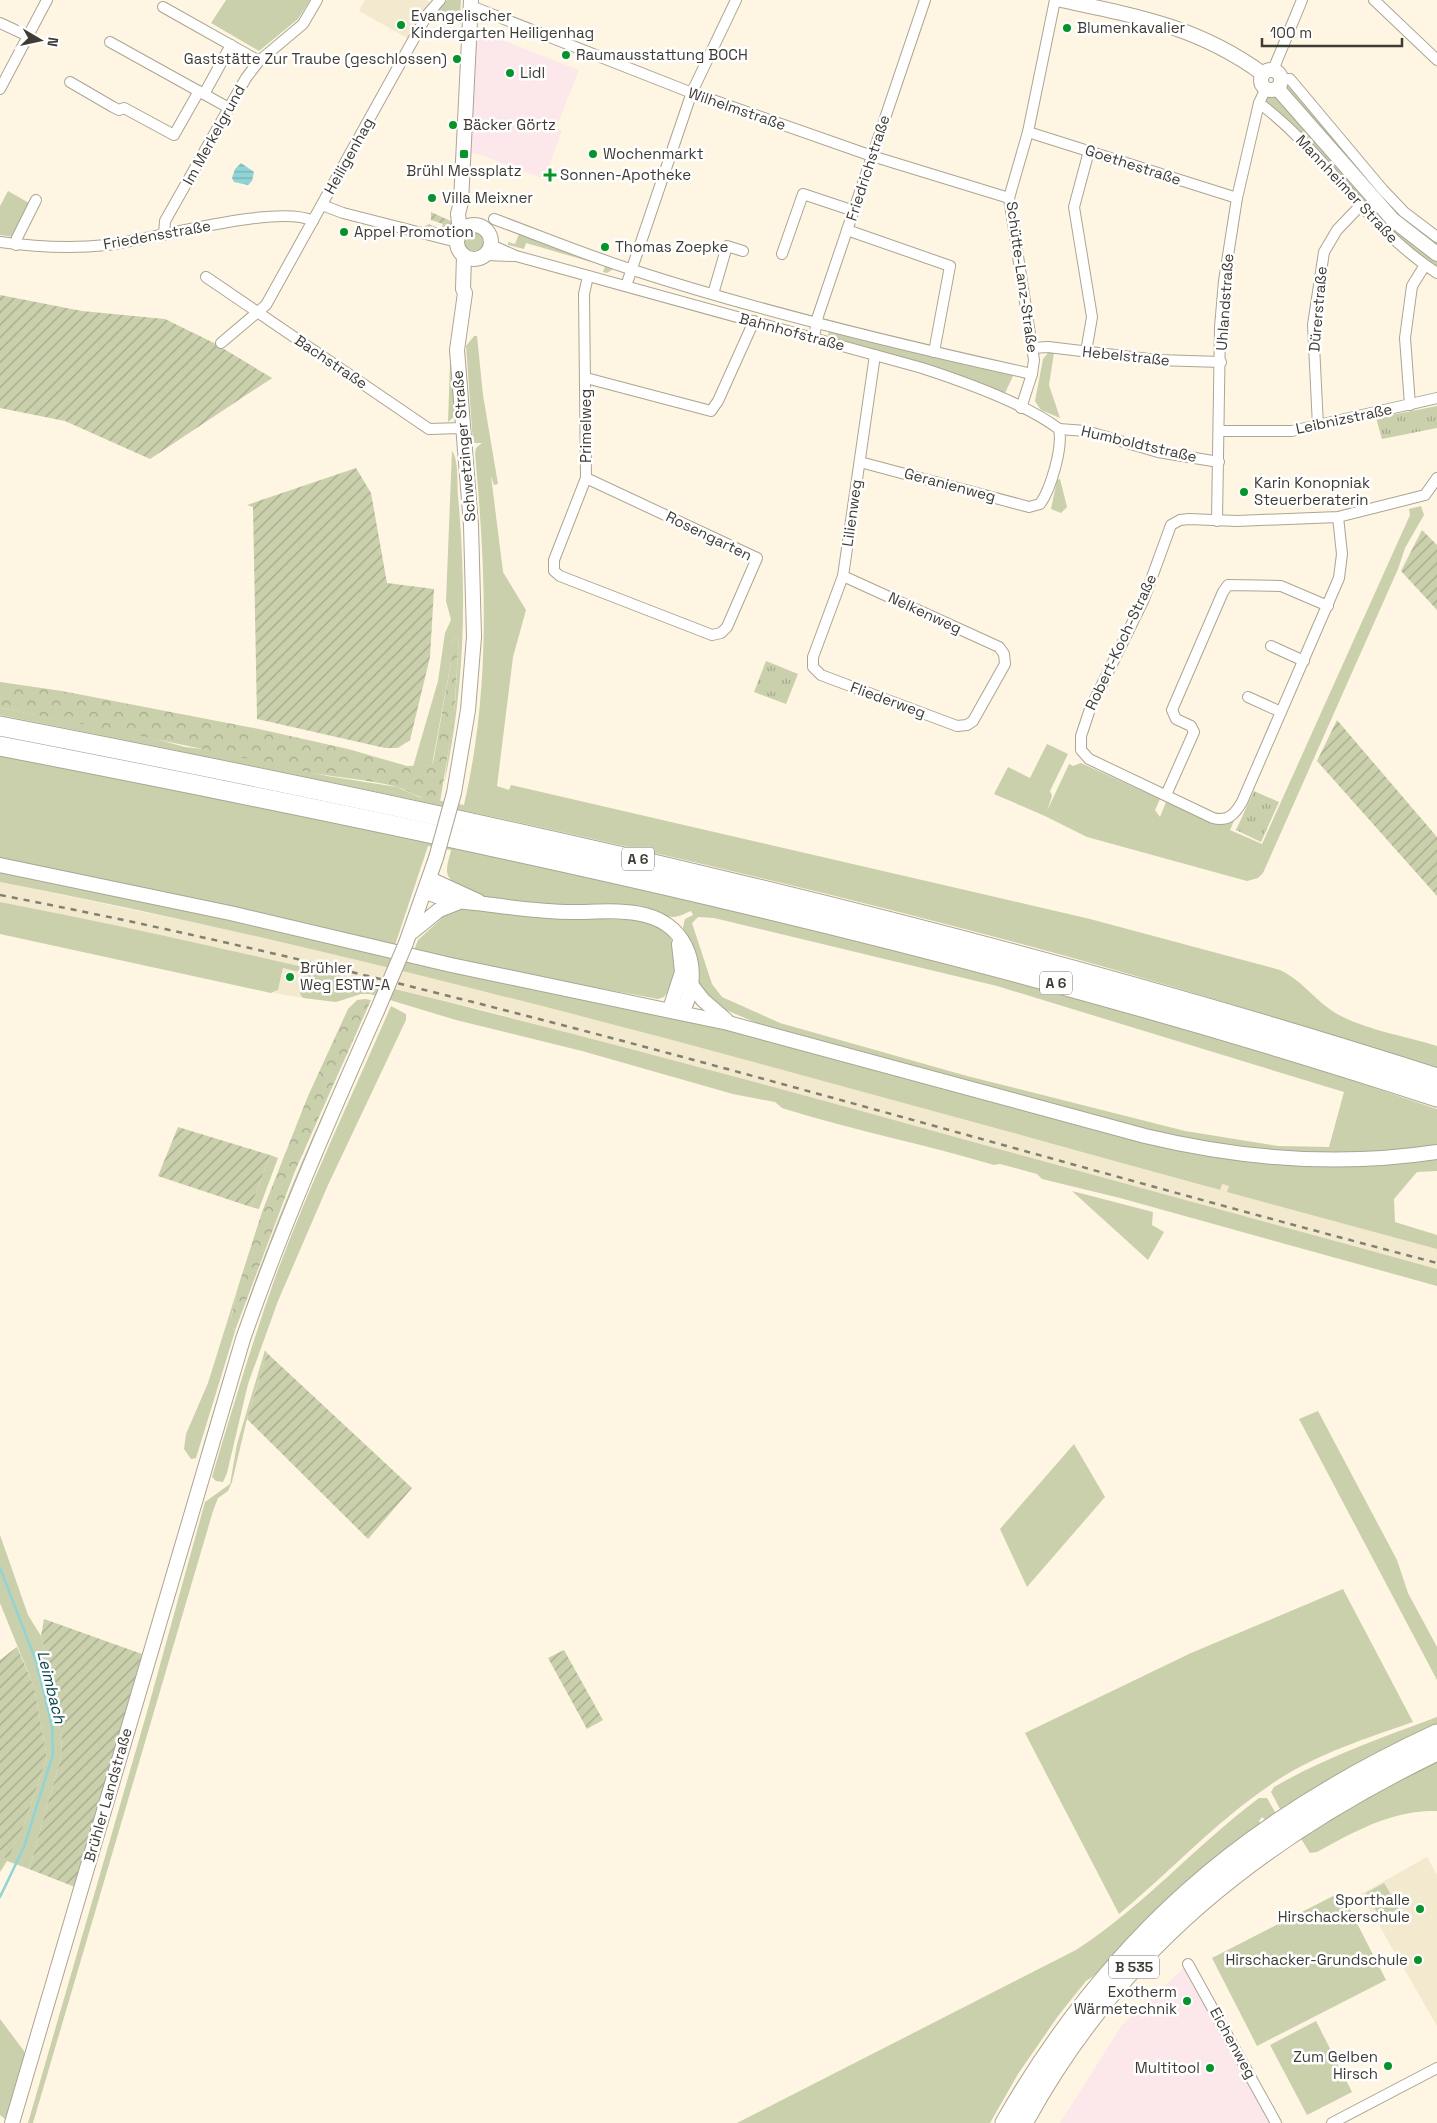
<svg xmlns="http://www.w3.org/2000/svg" width="1437" height="2123" font-family="'Space Grotesk',sans-serif">
<defs>
<pattern id="forest-crowns" width="20" height="18" patternUnits="userSpaceOnUse" patternTransform="scale(1.25)"><rect width="20" height="18" fill="#cacfac"/><path d="M2 6a3 3 0 1 1 6 0M12 15a3 3 0 1 1 6 0" fill="none" stroke="#a5a98d"/></pattern>
<pattern id="park-tufts" width="24" height="20" patternUnits="userSpaceOnUse" patternTransform="scale(1.25)"><rect width="24" height="20" fill="#cacfac"/><path d="M3 7l-1-3M5 7V3M7 7l1-3M15 17l-1-3M17 17v-4M19 17l1-3" fill="none" stroke="#a5a98d"/></pattern>
<pattern id="garden-furrows" width="10" height="10" patternUnits="userSpaceOnUse" patternTransform="scale(1.25)"><rect width="10" height="10" fill="#cacfac"/><path d="M-1 1l2-2M0 10L10 0M9 11l2-2" fill="none" stroke="#a5a98d"/></pattern>
<pattern id="water-rules" width="6" height="5" patternUnits="userSpaceOnUse" patternTransform="scale(1.25)"><rect width="6" height="5" fill="#91d4d6"/><path d="M0 2.5h6" fill="none" stroke="#78adae"/></pattern>
</defs>
<rect width="100%" height="100%" fill="#fef6e2"/>
<g fill="#fce7ea">
<path d="M477,30l102,40 -23,58 6,3 -18,48 -66,-25 -8,-1z"/>
<path d="M1188,1964l83,159h-211l62,-98z"/>
</g>
<g fill="#f3e9cf">
<path d="M365,0h61l4,2 -21,37 -50,-28z"/>
<path d="M0,882l215,45 210,48 298,78 496,137 2,-6 8,2 -1,6 209,57v20l-949,-258 -277,-65 -211,-44z"/>
<path d="M284,967l21,6 -5,21 3,4 -29,-5 4,-3z"/>
<path d="M1427,1857l10,18v151l-76,-132z"/>
</g>
<g fill="#cacfac" fill-rule="evenodd">
<path d="M226,0h84l-12,19 -39,32 -48,-28z"/>
<path d="M447,0h14l-1,21 -23,-10z"/>
<path d="M1285,80l152,161v8l-41,-33 -62,-69 -50,-63z"/>
<path d="M1269,94l8,2 160,163v7c-69,-44 -109,-114 -172,-163l-1,-5z"/>
<path d="M8,191l21,12 1,6 -16,28 -14,-2v-29z"/>
<circle cx="474" cy="241" r="10"/>
<path d="M519,234l97,33 -9,6 -4,-1 2,-6 -79,-23 -2,6 -16,-4v-3l7,2z"/>
<path d="M829,330l185,44 -10,21 -58,-25 -118,-34z"/>
<path d="M474,336h3l6,59 15,89 -4,1 -3,-9 12,96 23,38 -13,47 -16,129 12,4 2,-5 579,134 190,51c24,11 38,35 61,46 29,15 65,20 96,30v22c-123,-39 -246,-77 -371,-112 -351,-96 -709,-170 -1066,-241v-7l137,26 48,13 27,3 115,26 70,11 22,10 45,8c27,-118 22,-232 11,-351l1,-6 6,-5h-9l-7,-97z"/>
<path d="M1048,353h6l-5,32 11,33 -19,-8 -6,-9 8,-42z"/>
<path d="M452,362l3,54 -7,6 2,-59z"/>
<path d="M452,451c7,10 5,33 6,45 9,98 7,192 -14,288l11,-80 4,-70 -8,9v19l-19,103 -19,2 25,-86 7,-48 6,-13 -5,-19z"/>
<path d="M1060,479l7,28 -6,6 -10,-4 6,-29z"/>
<path d="M1421,506l3,9 -19,33 -7,21 -135,304 -5,5 -11,3 -160,-44 -42,-21 -51,-22 14,-27 22,11 17,-34 21,10 -18,37 2,5 -5,15 22,-47 4,2 8,-3 79,36 -5,11 5,7 6,-15 49,22 19,-3 -4,9 32,14 148,-329 -1,-6z"/>
<path d="M0,755c324,63 648,130 967,214 127,34 254,69 379,109 30,10 60,21 91,31v38l-101,9 -138,-13 -434,-117 -50,-21 -15,-21 -16,-57 2,-8 8,-4 -2,-4c-5,2 -12,6 -18,6 -11,0 -25,-10 -40,-10 -46,-2 -145,7 -180,-25 -11,-9 -4,-21 -2,-32l-23,-4 -33,99 -395,-85zM698,917l16,1 283,68 347,106 -15,55 -51,-1 -93,-15 -218,-55 -187,-53 -58,-26 -10,-13 -20,-61z"/>
<path d="M0,870l766,168 437,116 234,3v14l-20,1 -23,27 1,23 42,13v14l-210,-57 2,-6 -7,-2 -2,6c-405,-111 -808,-228 -1220,-308z"/>
<path d="M0,902c320,62 634,146 948,233 163,45 326,89 489,134v17l-317,-88 -78,-19 -5,-5 -37,-10 -6,1c-70,-21 -142,-35 -212,-57l-7,-6 -42,-8 -151,-43 -126,-31 -86,-26h-9l-25,8 -33,-4 -3,-4 5,-21 -22,-5 -5,22 -7,3 -271,-59z"/>
<path d="M458,908l73,9 108,3c10,3 20,6 28,14 15,16 9,47 -3,63l-6,2 -141,-26 -103,-23 4,-10 23,-21 1,-5z"/>
<path d="M391,1006l15,8v6l-78,165 -50,116 -30,83 -21,89 -4,9 -7,-1 -4,-4c20,-67 40,-134 63,-199 34,-93 77,-182 116,-272z"/>
<path d="M371,1010l-167,438 -3,5c20,-67 39,-134 64,-199 31,-83 68,-164 106,-244z"/>
<path d="M270,1155l8,3 -19,51 -8,-2z"/>
<path d="M1072,1191l81,21 -1,13 12,7 -16,28z"/>
<path d="M238,1287l-7,31 2,12 3,-2 -40,130 -5,1 -7,-10 2,-15 22,-51z"/>
<path d="M265,1350l2,3 -20,66 -15,63 -4,9 -10,7 -5,13 -180,612h-5l119,-411 58,-210 25,-18 7,-40z"/>
<path d="M1318,1411l79,149 11,33 29,54v33l-138,-261z"/>
<path d="M1074,1444l31,53 -78,90 -27,-58z"/>
<path d="M0,1535l28,80 13,21 19,68 2,50 -33,115 -22,-8 -7,11v-22l7,10 18,-38 22,-65 -13,-70 -34,-84z"/>
<path d="M1343,1589l70,133c-46,16 -96,32 -137,59 -58,38 -104,89 -157,133l-94,-181 166,-80z"/>
<path d="M1437,1717v11l-169,94 -6,-5 -3,4 3,5 -161,145 -15,10 -28,35 -40,58 -28,49h-253l339,-173c67,-43 119,-104 183,-152h8l8,14 5,-3 -9,-17 3,-5c52,-30 107,-49 163,-70z"/>
<path d="M1437,1757v54c-43,-2 -84,21 -120,41l-7,1 -12,-19z"/>
<path d="M1384,1883l15,25 -18,11 -15,-26z"/>
<path d="M1341,1892l45,88 -129,66 -45,-88z"/>
<path d="M0,2019l24,32 2,9 -21,59 -5,-4z"/>
<path d="M1316,2021l36,71 -45,23 -37,-70z"/>
</g>
<g fill="url(#forest-crowns)">
<path d="M459,634l-5,84 -14,84c-7,-2 -15,-3 -22,-6 -7,-2 -13,-7 -21,-9 -29,-8 -60,-9 -89,-15 -103,-23 -205,-44 -308,-64v-26l62,9 197,38 89,20 59,17 25,-1 2,-7 17,-96v-19z"/>
<path d="M365,999l6,1 -76,171 -59,157 -4,2 -2,-7 8,-36 24,-75 46,-116 40,-87 9,-9z"/>
</g>
<g fill="url(#park-tufts)">
<path d="M1437,406v22l-55,11 -6,-21z"/>
<path d="M766,661l32,13 -12,30 -32,-12z"/>
<path d="M1254,791l25,11 -18,40 -25,-12z"/>
</g>
<g fill="url(#garden-furrows)">
<path d="M431,212l22,10 -1,5c-9,8 -19,3 -29,0l6,-3 12,5 2,-5 -12,-4z"/>
<path d="M0,295l82,16 83,8 49,24 58,35 -122,81 -85,-38 -65,-13z"/>
<path d="M356,468l15,25 16,90 47,6 -4,68 -20,83 -12,8h-13l-128,-29 -4,-212 -6,-2z"/>
<path d="M1422,530l15,15v65l-36,-39z"/>
<path d="M1337,720l100,117v59l-120,-135z"/>
<path d="M178,1127l92,28 -19,52 -93,-31z"/>
<path d="M267,1353l145,135 -44,51 -121,-120z"/>
<path d="M44,1619l98,35 -67,233 -46,-18 33,-115 -2,-50 -19,-68z"/>
<path d="M17,1647l17,40 13,70 -22,65 -18,39 -7,-11v-190z"/>
<path d="M564,1650l39,70 -16,9 -39,-71z"/>
</g>
<path fill="url(#water-rules)" d="M241,163l13,9 -2,9 -4,4 -14,-3 -2,-4 3,-9z"/>
<g fill="none" stroke-linecap="round" stroke-linejoin="round">
<path stroke="#91d4d6" stroke-width="2.5" d="M0,1568l36,93 16,65 1,28 -29,93 -24,50"/>
<defs>
<g id="street">
<path d="M1374,0l63,60"/>
<path d="M471,6l216,85 185,65 137,42"/>
<path d="M163,7l96,54"/>
<path d="M0,23l28,13"/>
<path d="M110,42l119,66"/>
<path d="M1273,70l29,-70"/>
<path d="M1281,79h9l93,111 21,22 33,25"/>
<path d="M70,82l43,25 6,3 5,-2 50,27 25,-44"/>
<path d="M0,89l47,-89"/>
<path d="M204,94l27,-49"/>
<path d="M1259,103c66,49 108,125 178,170"/>
<path d="M1028,132l209,66"/>
<path d="M322,205l21,8 114,29"/>
<path d="M494,219c46,17 92,36 139,51 129,42 267,75 399,104"/>
<path d="M847,230l103,36 -16,86"/>
<path d="M164,235l1,-14 81,-143 13,-17 44,-37 14,-24"/>
<path d="M0,242c35,5 71,7 107,3 44,-5 172,-42 206,-24"/>
<path d="M16,245l1,-7 19,-38"/>
<path d="M491,245l25,11 406,112c40,13 104,36 137,61"/>
<path d="M782,254l21,-60 51,17"/>
<path d="M486,255l27,1"/>
<path d="M206,277l223,152 33,-1"/>
<path d="M626,286l66,-194 44,-92"/>
<path d="M713,294l14,-48 16,5"/>
<path d="M814,337l4,-21 107,-316"/>
<path d="M221,343l45,-38 161,-290 13,-15"/>
<path d="M1032,348l16,-1 109,13 64,2"/>
<path d="M1086,352l6,-35 -18,-110 15,-56"/>
<path d="M586,378l125,33 7,-10 36,-80"/>
<path d="M1410,405l-5,-67 7,-52 13,-21"/>
<path d="M1021,408l11,-34 2,-14 -25,-162 19,-66 27,-132"/>
<path d="M1318,426l-5,-101 11,-73 13,-22 23,-24"/>
<path d="M1059,429l27,2 72,21 61,10"/>
<path d="M1220,431h72l145,-33"/>
<path d="M860,462l169,45 11,-3c11,-15 23,-57 19,-75"/>
<path d="M586,478l171,80 -30,69 -6,6 -9,2 -152,-59 -6,-5v-11l32,-82 -2,-184 4,-18"/>
<path d="M1338,517l4,37 -3,24 -97,224c-7,12 -14,20 -29,16l-124,-59 -8,-9v-14l9,-27 54,-110 27,-74 9,-5 9,-1 48,2 101,-4 87,-22 12,-17"/>
<path d="M1217,521l3,-194 4,-46 13,-83 22,-95 7,-15"/>
<path d="M843,576l156,71 5,7 1,10 -32,57 -6,4 -10,1 -136,-51 -8,-8v-10l30,-81 32,-221"/>
<path d="M1271,646l33,15"/>
<path d="M1248,697l33,15"/>
<path d="M1166,795l28,-63 -3,-6 -15,-7 -4,-9 51,-118 5,-7 53,1 47,20"/>
<path d="M1188,1964l88,159"/>
<path d="M1332,2123l105,-55"/>
</g>
<g id="secondary">
<path d="M1061,0c76,16 138,27 202,74"/>
<circle cx="1271" cy="80" r="10"/>
<path d="M1277,88l116,132 44,34"/>
<circle cx="474" cy="242" r="17"/>
<path d="M460,232l-2,-18 3,-12 10,-202"/>
<path d="M454,793l14,-83 6,-73 -3,-112 -14,-175 8,-57 -2,-4 1,-33"/>
<path d="M0,865l230,48 221,52 277,58 417,113c96,23 194,31 292,16"/>
<path d="M430,879l48,22"/>
<path d="M426,892c23,10 35,9 59,12 30,4 57,8 87,8 24,0 50,-3 73,3 45,11 58,59 37,97"/>
<path d="M412,932l27,-22 18,-7"/>
<path d="M406,943l30,-85"/>
<path d="M692,986l11,14 23,20"/>
<path d="M670,1009l12,-37 -3,-28"/>
<path d="M12,2123l231,-784c39,-112 86,-220 134,-328"/>
</g>
<g id="highway">
<path d="M0,726c485,94 966,201 1437,352"/>
<path d="M0,746c484,94 968,197 1437,351"/>
<path d="M1005,2123c106,-185 239,-300 432,-389"/>
<path d="M1023,2123c94,-174 238,-287 414,-372"/>
</g>
</defs>
<use href="#street" stroke="#aca593" stroke-width="12"/>
<use href="#secondary" stroke="#aca593" stroke-width="16"/>
<use href="#highway" stroke="#aca593" stroke-width="21"/>
<use href="#street" stroke="#fff" stroke-width="10"/>
<use href="#secondary" stroke="#fff" stroke-width="14"/>
<use href="#highway" stroke="#fff" stroke-width="19"/>
<path stroke="#847f73" stroke-width="2.5" stroke-dasharray="6 6" stroke-linecap="butt" d="M0,895c486,94 958,243 1437,368"/>
<defs>
<g id="secondary-bridge">
<path d="M436,858l18,-65"/>
<path d="M377,1011l29,-68"/>
</g>
</defs>
<use href="#secondary-bridge" stroke="#aca593" stroke-width="16" stroke-linecap="butt"/>
<use href="#secondary-bridge" stroke="#fff" stroke-width="14"/>
</g>
<g fill="#059429" stroke="#fff" stroke-width="2">
<circle cx="401" cy="25" r="5"/>
<circle cx="1067" cy="28" r="5"/>
<circle cx="566" cy="55" r="5"/>
<circle cx="457" cy="59" r="5"/>
<circle cx="510" cy="73" r="5"/>
<circle cx="453" cy="125" r="5"/>
<rect x="459" y="149" width="10" height="10" rx="2.5"/>
<circle cx="593" cy="154" r="5"/>
<path d="M547.5 167.5h5v5h5v5h-5v5h-5v-5h-5v-5h5z"/>
<circle cx="432" cy="198" r="5"/>
<circle cx="344" cy="232" r="5"/>
<circle cx="605" cy="247" r="5"/>
<circle cx="1244" cy="492" r="5"/>
<circle cx="290" cy="977" r="5"/>
<circle cx="1420" cy="1909" r="5"/>
<circle cx="1418" cy="1960" r="5"/>
<circle cx="1187" cy="2001" r="5"/>
<circle cx="1388" cy="2066" r="5"/>
<circle cx="1210" cy="2068" r="5"/>
</g>
<g text-anchor="middle" stroke-width="5" stroke-linejoin="round" paint-order="stroke">
<g fill="#fff" stroke="#797672" stroke-width="1">
<rect x="622" y="847.5" width="32" height="23" rx="4"/>
<rect x="1040" y="971.5" width="32" height="23" rx="4"/>
<rect x="1109" y="1955.5" width="50" height="23" rx="4"/>
</g>
<g font-size="14" font-weight="bold" fill="#3f3c35">
<text x="638" y="864">A 6</text>
<text x="1056" y="988">A 6</text>
<text x="1134" y="1972">B 535</text>
</g>
<g font-size="15" fill="#3f3c35" stroke="#fff" text-anchor="start">
<text x="411" y="21">Evangelischer<tspan x="411" dy="17">Kindergarten Heiligenhag</tspan></text>
<text x="1077" y="33">Blumenkavalier</text>
<text x="576" y="60">Raumausstattung BOCH</text>
<text x="447" y="64" text-anchor="end">Gaststätte Zur Traube (geschlossen)</text>
<text x="520" y="78">Lidl</text>
<text x="463" y="130">Bäcker Görtz</text>
<text x="603" y="159">Wochenmarkt</text>
<text x="464" y="176" text-anchor="middle">Brühl Messplatz</text>
<text x="560" y="180">Sonnen-Apotheke</text>
<text x="442" y="203">Villa Meixner</text>
<text x="354" y="237">Appel Promotion</text>
<text x="615" y="252">Thomas Zoepke</text>
<text x="1254" y="488">Karin Konopniak<tspan x="1254" dy="17">Steuerberaterin</tspan></text>
<text x="300" y="973">Brühler<tspan x="300" dy="17">Weg ESTW-A</tspan></text>
<text x="1410" y="1905" text-anchor="end">Sporthalle<tspan x="1410" dy="17">Hirschackerschule</tspan></text>
<text x="1408" y="1965" text-anchor="end">Hirschacker-Grundschule</text>
<text x="1177" y="1997" text-anchor="end">Exotherm<tspan x="1177" dy="17">Wärmetechnik</tspan></text>
<text x="1378" y="2062" text-anchor="end">Zum Gelben<tspan x="1378" dy="17">Hirsch</tspan></text>
<text x="1200" y="2073" text-anchor="end">Multitool</text>
</g>
<g font-size="15" fill="#3f3c35" stroke="#fff">
<text transform="translate(737 109) rotate(19)" y="5">Wilhelmstraße</text>
<text transform="translate(214 135) rotate(-61)" y="5">Im Merkelgrund</text>
<text transform="translate(349 156) rotate(-61)" y="5">Heiligenhag</text>
<text transform="translate(1133 165) rotate(18)" y="5">Goethestraße</text>
<text transform="translate(868 168) rotate(-72)" y="5">Friedrichstraße</text>
<text transform="translate(1347 189) rotate(47)" y="5">Mannheimer Straße</text>
<text transform="translate(157 235) rotate(-10)" y="5">Friedensstraße</text>
<text transform="translate(1022 277) rotate(82)" y="5">Schütte-Lanz-Straße</text>
<text transform="translate(1225 302) rotate(-86)" y="5">Uhlandstraße</text>
<text transform="translate(1318 309) rotate(-85)" y="5">Dürerstraße</text>
<text transform="translate(792 332) rotate(15)" y="5">Bahnhofstraße</text>
<text transform="translate(1126 356) rotate(6)" y="5">Hebelstraße</text>
<text transform="translate(331 362) rotate(34)" y="5">Bachstraße</text>
<text transform="translate(1344 419) rotate(-12)" y="5">Leibnizstraße</text>
<text transform="translate(586 426) rotate(-90)" y="5">Primelweg</text>
<text transform="translate(1139 444) rotate(13)" y="5">Humboldtstraße</text>
<text transform="translate(464 446) rotate(-95)" y="5">Schwetzinger Straße</text>
<text transform="translate(950 485) rotate(15)" y="5">Geranienweg</text>
<text transform="translate(852 513) rotate(-82)" y="5">Lilienweg</text>
<text transform="translate(709 536) rotate(26)" y="5">Rosengarten</text>
<text transform="translate(925 613) rotate(25)" y="5">Nelkenweg</text>
<text transform="translate(1121 642) rotate(-65)" y="5">Robert-Koch-Straße</text>
<text transform="translate(888 700) rotate(20)" y="5">Fliederweg</text>
<text transform="translate(108 1795) rotate(-74)" y="5">Brühler Landstraße</text>
<text transform="translate(1233 2043) rotate(61)" y="5">Eichenweg</text>
</g>
<g font-size="16" font-style="italic" fill="#044547" stroke="#fff">
<text transform="translate(52 1687) rotate(76)" y="6">Leimbach</text>
</g>
</g>
<g transform="translate(40 40) rotate(99)" stroke="#ffffff" stroke-width="4" paint-order="stroke">
<path d="M0-4L9 19L0 12L-9 19Z" fill="#3f3c35"/>
<text y="-8" font-size="14" font-weight="bold" text-anchor="middle" fill="#3f3c35">N</text>
</g>
<path d="M1262 38v8h140v-8" fill="none" stroke="#3f3c35" stroke-width="2.5"/>
<text x="1270" y="38" font-size="15" fill="#3f3c35" stroke="#ffffff" stroke-width="4" paint-order="stroke">100 m</text>
</svg>
